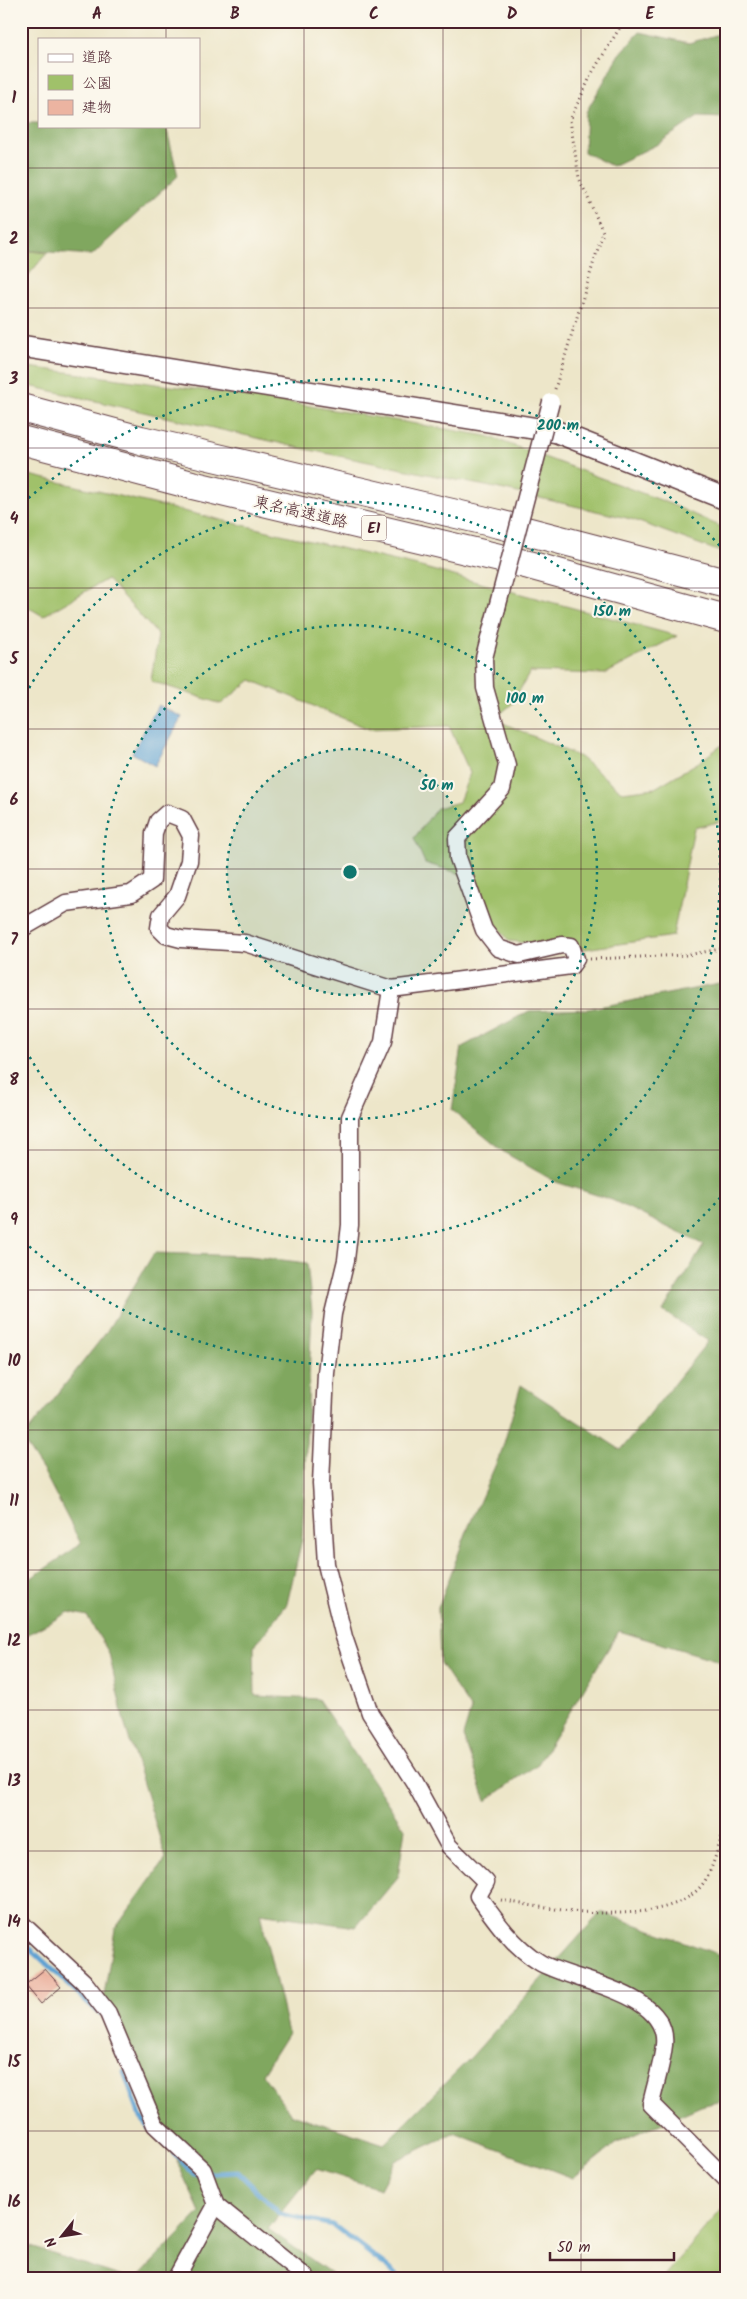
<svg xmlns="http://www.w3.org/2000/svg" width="747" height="2299" font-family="Kalam,'Klee One',sans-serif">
<rect width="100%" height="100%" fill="#fbf7ec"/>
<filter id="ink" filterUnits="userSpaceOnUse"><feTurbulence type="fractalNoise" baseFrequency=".02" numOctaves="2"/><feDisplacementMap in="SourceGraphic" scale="10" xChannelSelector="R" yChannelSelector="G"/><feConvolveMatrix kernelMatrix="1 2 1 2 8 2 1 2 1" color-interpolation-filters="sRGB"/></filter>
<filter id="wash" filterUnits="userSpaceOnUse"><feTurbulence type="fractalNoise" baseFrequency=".0096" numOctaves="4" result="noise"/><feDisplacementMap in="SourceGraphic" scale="20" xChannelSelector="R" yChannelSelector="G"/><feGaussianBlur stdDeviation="1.12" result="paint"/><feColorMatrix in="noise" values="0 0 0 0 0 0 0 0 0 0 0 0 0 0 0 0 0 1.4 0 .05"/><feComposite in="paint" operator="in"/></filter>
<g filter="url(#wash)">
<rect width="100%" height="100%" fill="#ede6c9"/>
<g fill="#a0c16a" stroke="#75704a">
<path d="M21,250l26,3 -26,31z"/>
<path d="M21,366l248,33 218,37 179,66 60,27v25l-95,-35 -126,-29 -200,-41 -284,-65z"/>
<path d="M21,473l396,93 260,70 -72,38 -75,-2 -18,32 -18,15 86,38 42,35 33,-4 44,-26 27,-20v78l-32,8 -21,108 -88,13 -76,-8 -25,-32 -23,-35 -36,-11 -11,-25 23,-30 22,-6 11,-29 -21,-47 -80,3 -118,-49 -30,24 -70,-23 7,-46 -51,-56 -64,37 -22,-13z"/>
<path d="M723,2208l3,2v68h-63z"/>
</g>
<g fill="#80a75e" stroke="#656344">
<path d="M640,32l49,11 37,-11v86l-28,-1 -42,28 -44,21 -28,-14 2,-40 34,-58z"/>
<path d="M21,123h18v3h127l12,50 -86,79 -71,-5z"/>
<path d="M725,983l1,683 -10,-6 -97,-29 -81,133 -52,37 -23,-65 8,-26 -31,-47 -2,-55 30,-80 34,-78 19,-65 100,65 87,-109 -45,-30 41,-66 -92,-45 -56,-18 -51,-29 -53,-43 10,-63 67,-36 59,-2z"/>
<path d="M154,1253l95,3 58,7 5,48 -10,228 -15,65 -33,43 1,49 63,3 87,130 -7,48 -42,50 -96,-14 28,120 -26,41 29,40 93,30 89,-89 128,-143 125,45v143l-25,6 -86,38 -42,34 -119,-45 -59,28 -15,28 -64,-20 -48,60 70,49h-201l63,-66 -97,-210 12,-73 51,-71 -42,-136 -15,-69 -22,-37 -18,-4 -48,26v-53l60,-41 -37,-72 -22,-33 83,-105z"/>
<path d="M22,2244l104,34h-105z"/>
</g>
<path fill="#5ea2d3" stroke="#54607f" d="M158,705l24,12 -27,49 -23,-13z"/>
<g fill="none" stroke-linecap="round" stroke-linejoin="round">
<g stroke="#5ea2d3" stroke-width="5">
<path d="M21,1940l78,73"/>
<path d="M124,2072l17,46 9,10"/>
<path d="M174,2154l20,20 44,-2 42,42 53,11 57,44 8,9"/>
</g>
</g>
<g id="blocks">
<path fill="#ecb4a1" d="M45,1969l16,18 -20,17 -16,-19z"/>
</g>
</g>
<g filter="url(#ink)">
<use href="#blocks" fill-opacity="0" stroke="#623d43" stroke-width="1"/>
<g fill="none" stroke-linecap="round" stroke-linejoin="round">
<defs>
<g id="minor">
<path d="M21,929l45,-26 65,-9 21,-14 2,-47 4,-12 9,-8 15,6 9,17 -2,25 -12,35 -16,19 -2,13 7,7 15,4 64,4 146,46 180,-23 5,-7 -5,-13 -9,-1 -43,10 -21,-7 -14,-18 -26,-72 -1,-20 45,-49 5,-24 -22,-77 -1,-30 13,-50"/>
<path d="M391,989l-8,53 -33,75v108l-4,35 -13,54 -7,59 -5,110 5,81 18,73 26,76 44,69 35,64 37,36 -8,14c17,24 35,50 61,66 32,20 131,29 125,83 -2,20 -9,40 -13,59l75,75"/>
<path d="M21,1923l63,59 24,31 47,112 48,45 13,35 91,73"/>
<path d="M176,2278l40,-73"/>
</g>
<path id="tertiary" d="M21,346l536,86 169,67"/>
<g id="motorway">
<path d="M21,408l120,32 358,84 227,59"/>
<path d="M21,440l171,45 337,80 197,54"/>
</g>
</defs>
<use href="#minor" stroke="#623d43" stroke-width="19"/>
<use href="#tertiary" stroke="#623d43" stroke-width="24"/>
<use href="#motorway" stroke="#623d43" stroke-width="30"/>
<g stroke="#623d43" stroke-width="3" stroke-dasharray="1 4" stroke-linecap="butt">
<path d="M555,389l48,-157 -24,-54 -9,-58 22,-47 32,-52"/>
<path d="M590,959l97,-4 39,-7"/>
<path d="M501,1900c49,10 175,32 205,-21 9,-16 13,-37 20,-54"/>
</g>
<use href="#minor" stroke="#fff" stroke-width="16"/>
<use href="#tertiary" stroke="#fff" stroke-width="21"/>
<use href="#motorway" stroke="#fff" stroke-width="28"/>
<defs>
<path id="minor-bridge" d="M497,608l54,-206"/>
</defs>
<use href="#minor-bridge" stroke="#623d43" stroke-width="19" stroke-linecap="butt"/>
<use href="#minor-bridge" stroke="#fff" stroke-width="16"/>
</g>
</g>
<path fill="none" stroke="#4a1f2b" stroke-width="1" stroke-opacity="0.55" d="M166,21v18M304,21v2257M443,21v2257M581,21v2257M166,126v2152M21,168h705M21,308h705M21,448h705M21,588h705M21,729h705M21,869h705M21,1009h705M21,1150h705M21,1290h705M21,1430h705M21,1570h705M21,1710h705M21,1851h705M21,1991h705M21,2131h705"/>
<circle cx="350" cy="872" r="123" fill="#0f766e" fill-opacity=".12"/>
<g fill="none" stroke="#0f766e" stroke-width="2.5" stroke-dasharray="2.5 5">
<circle cx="350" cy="872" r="123"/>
<circle cx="350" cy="872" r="247"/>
<path d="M22 701A370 370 0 1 1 22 1043"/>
<path d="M725 1192A493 493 0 0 1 23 1241M23 503A493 493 0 0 1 725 552"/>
</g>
<g text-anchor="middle" stroke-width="4" stroke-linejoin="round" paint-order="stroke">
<rect fill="#fbf7ec" stroke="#7f6065" stroke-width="1" x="361.5" y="515.5" width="25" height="25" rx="4"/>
<g font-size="15" font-weight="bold" fill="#4a1f2b">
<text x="374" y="533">E1</text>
</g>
<g font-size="16" fill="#4a1f2b" stroke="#fbf7ec">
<text transform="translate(301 511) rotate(13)" y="6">東名高速道路</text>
</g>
</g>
<circle cx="350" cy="872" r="8" fill="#0f766e" stroke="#fbf7ec" stroke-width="2.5"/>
<g font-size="15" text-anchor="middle" font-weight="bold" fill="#0f766e" stroke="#fbf7ec" stroke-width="4" stroke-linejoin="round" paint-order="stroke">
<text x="558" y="430">200 m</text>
<text x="612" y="616">150 m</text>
<text x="525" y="703">100 m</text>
<text x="437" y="790">50 m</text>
</g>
<rect width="747" height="2299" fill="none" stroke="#fbf7ec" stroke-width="55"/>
<rect x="38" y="38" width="162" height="90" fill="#fbf7ec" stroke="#b4a19f"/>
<rect x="48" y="54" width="25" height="8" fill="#ffffff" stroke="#b4a19f"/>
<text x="82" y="62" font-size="15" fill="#4a1f2b">道路</text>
<rect x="48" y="75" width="25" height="15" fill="#a0c16a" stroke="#b4a19f"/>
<text x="82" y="88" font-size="15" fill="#4a1f2b">公園</text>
<rect x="48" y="100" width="25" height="15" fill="#ecb4a1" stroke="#b4a19f"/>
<text x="82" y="112" font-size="15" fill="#4a1f2b">建物</text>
<g transform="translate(62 2236) rotate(240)" stroke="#fbf7ec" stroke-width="4" paint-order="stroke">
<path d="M0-4L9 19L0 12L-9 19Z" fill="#4a1f2b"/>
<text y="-8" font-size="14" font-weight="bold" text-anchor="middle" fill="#4a1f2b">N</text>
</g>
<path d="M550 2252v8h124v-8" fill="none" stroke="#4a1f2b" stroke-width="2.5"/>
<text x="557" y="2252" font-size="15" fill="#4a1f2b" stroke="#fbf7ec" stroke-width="4" paint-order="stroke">50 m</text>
<rect x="28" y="28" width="692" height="2244" fill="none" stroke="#4a1f2b" stroke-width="2"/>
<g font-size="16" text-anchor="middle" font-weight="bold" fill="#4a1f2b">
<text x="97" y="19">A</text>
<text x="235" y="19">B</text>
<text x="374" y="19">C</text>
<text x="512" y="19">D</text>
<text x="650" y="19">E</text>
<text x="14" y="103">1</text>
<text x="14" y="244">2</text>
<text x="14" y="384">3</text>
<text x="14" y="524">4</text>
<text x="14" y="664">5</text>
<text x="14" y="805">6</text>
<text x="14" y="945">7</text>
<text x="14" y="1085">8</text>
<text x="14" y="1225">9</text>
<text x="14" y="1366">10</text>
<text x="14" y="1506">11</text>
<text x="14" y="1646">12</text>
<text x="14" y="1786">13</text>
<text x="14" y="1927">14</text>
<text x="14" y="2067">15</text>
<text x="14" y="2207">16</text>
</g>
</svg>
